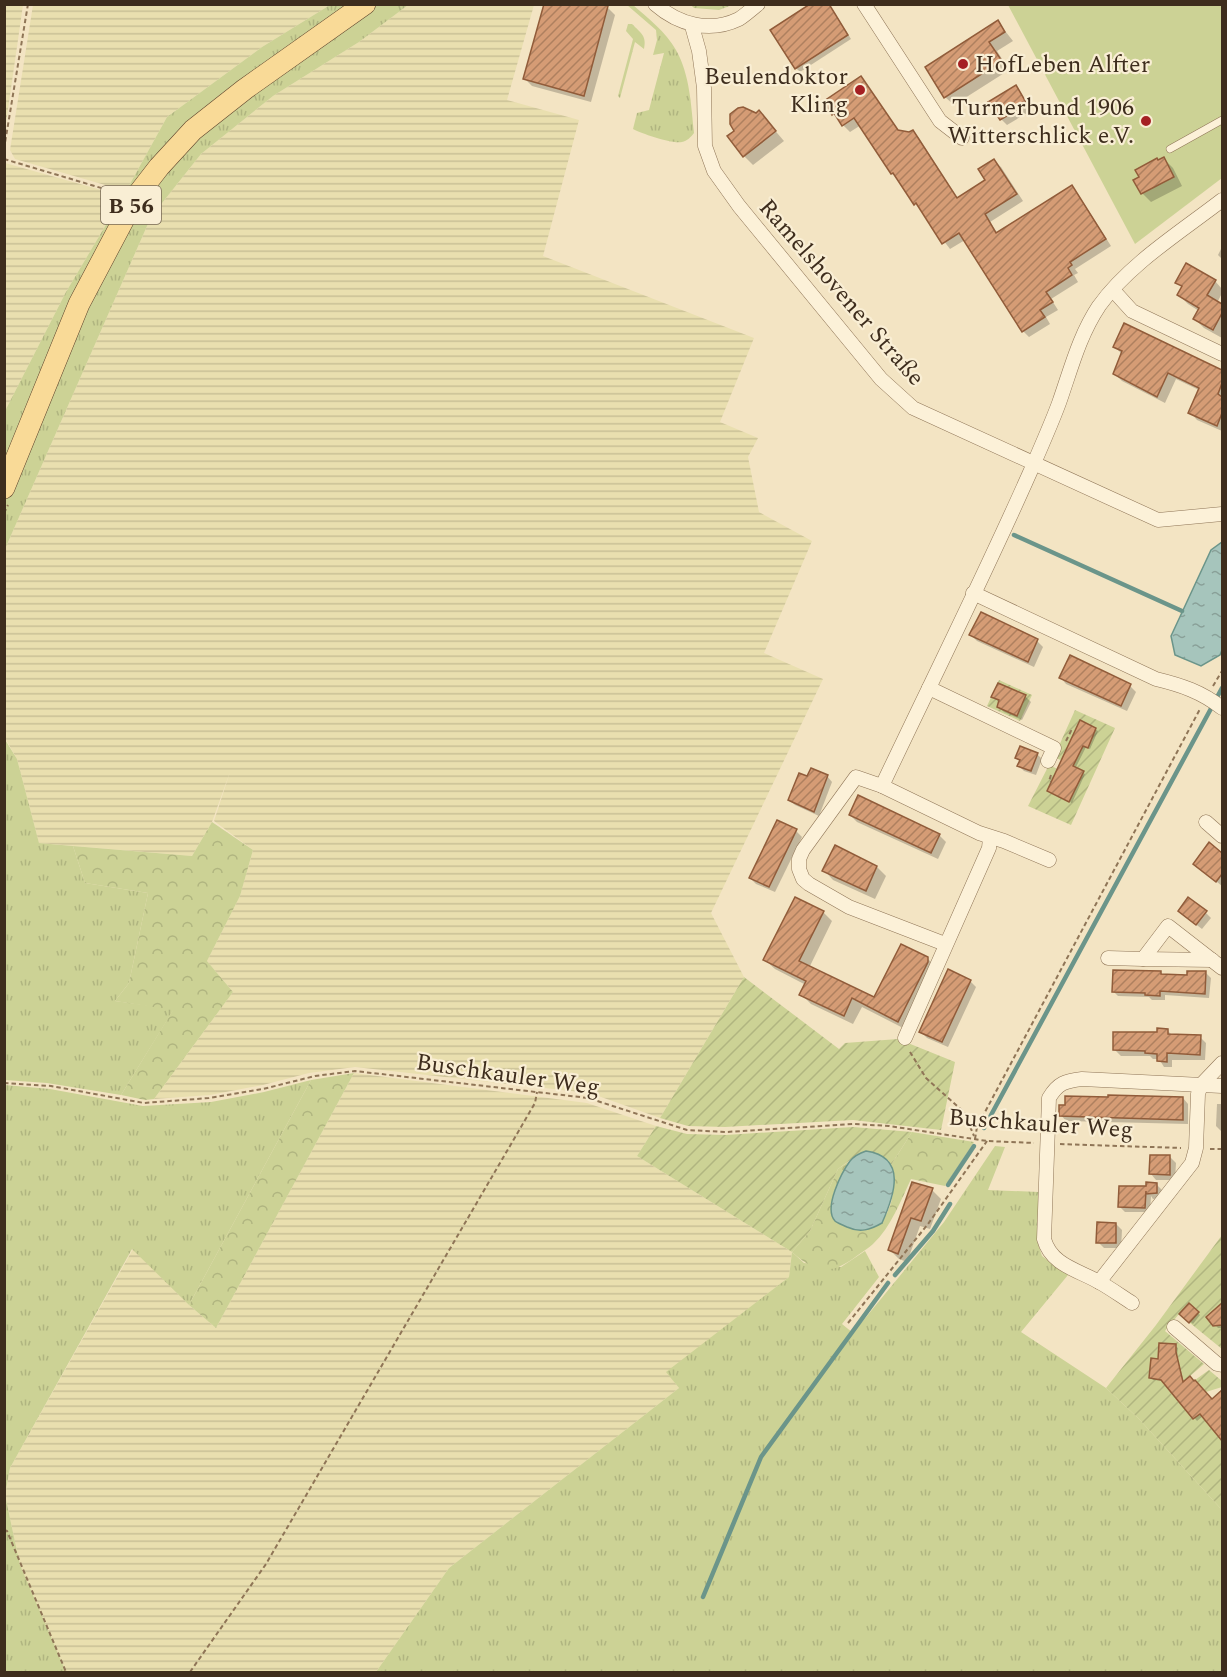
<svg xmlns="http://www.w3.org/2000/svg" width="1227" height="1677" font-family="Spectral,serif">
<defs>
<pattern id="farmland-rules" width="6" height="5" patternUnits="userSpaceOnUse" patternTransform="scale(1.5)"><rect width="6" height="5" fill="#e9dfaf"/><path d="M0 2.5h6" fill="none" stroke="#c9c096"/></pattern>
<pattern id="grass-tufts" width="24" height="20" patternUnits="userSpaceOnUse" patternTransform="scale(1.5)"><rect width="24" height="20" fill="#ccd295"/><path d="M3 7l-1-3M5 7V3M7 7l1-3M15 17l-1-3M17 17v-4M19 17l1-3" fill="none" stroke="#b0b580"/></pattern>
<pattern id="forest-crowns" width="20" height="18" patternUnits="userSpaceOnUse" patternTransform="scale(1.5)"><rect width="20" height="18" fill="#ccd295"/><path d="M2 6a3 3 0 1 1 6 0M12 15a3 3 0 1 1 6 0" fill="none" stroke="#b0b580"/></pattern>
<pattern id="garden-furrows" width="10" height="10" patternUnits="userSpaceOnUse" patternTransform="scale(1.5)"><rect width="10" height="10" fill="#ccd295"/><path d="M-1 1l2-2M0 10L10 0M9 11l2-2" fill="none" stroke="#b0b580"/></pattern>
<pattern id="water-ripples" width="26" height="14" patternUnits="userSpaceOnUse" patternTransform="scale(1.5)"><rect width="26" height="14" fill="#a6c5bc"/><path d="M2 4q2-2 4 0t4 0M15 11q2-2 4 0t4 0" fill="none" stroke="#89a098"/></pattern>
<pattern id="building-hatch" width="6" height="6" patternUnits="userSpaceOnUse" patternTransform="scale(1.5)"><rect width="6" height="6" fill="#d59c75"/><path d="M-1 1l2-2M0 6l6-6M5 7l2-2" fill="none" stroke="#ae805f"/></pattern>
</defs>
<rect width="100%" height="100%" fill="#f3e4c3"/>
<g fill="url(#farmland-rules)">
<path d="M5,4l18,1 -18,125 -1,-125z"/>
<path d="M33,5h297l-68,42 -95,70 -41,74 -111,-32 -5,-9z"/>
<path d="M408,5h126l-27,95 72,20 -36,136 211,82 -34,84 38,16 -10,19 11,55 53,29 -48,112 59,26 -112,234 33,64 -84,141 -70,-25 -235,-26 -46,6 -46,12 -53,10 -56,4 79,-107 -26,-31 33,-65 13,-46 -39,-29 16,-49 -18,50 -20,34 -153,-13 -22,-84 -12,-21v-189l146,-332 50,-63 72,-58 86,-54z"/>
<path d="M5,163l118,33 -57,96 -61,119z"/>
<path d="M354,1073l233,30 69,23 -19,30 155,96 -3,25 -122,95 12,16 -230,180 -73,104h-310l-46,-107 -15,-70 5,-27 123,-219 56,56 27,23z"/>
</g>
<g fill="url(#grass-tufts)">
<path d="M330,5h78l-49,37 -86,54 -72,58 -50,63 -146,332v-138l61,-119 60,-101 41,-74 95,-70z"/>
<path d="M627,5h6c15,13 33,27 43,45 14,25 15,55 18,83 -3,4 -7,8 -12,9 -11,2 -39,-8 -49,-13l4,-16 12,-3 15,-57 -11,2 4,-15 -1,-10z"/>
<path d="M691,5l41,-1v1l-13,5 -25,-2z"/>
<path d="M628,24h4c9,9 15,12 12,25l-9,-7 -15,56 -2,-2 15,-57 -7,-8z"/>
<path d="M4,738l13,21 22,84 34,3 12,37 63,10 -19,90 -14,18 59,8 -53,86 -74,-12 -42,-3z"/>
<path d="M311,1080l-122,225 -57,-56 -122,219 -5,27 15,70 46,107h-61v-587l45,4 93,17 68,-4 53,-10z"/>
<path d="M995,1146l10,1 -17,43 51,2 -2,48 5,16 26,19 -47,57 85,56 33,31 83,91v162h-846l73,-104 230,-180 -13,-16 123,-95 3,-25 12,11 37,4 24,-16 14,26 -37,47 11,9 91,-111z"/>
</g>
<g fill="url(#forest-crowns)">
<path d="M212,822l41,28 -13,46 -33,65 26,31 -79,107 -9,1 -24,-5 52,-85 -58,-9 14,-18 19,-90 -63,-10 -12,-37 119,10z"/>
<path d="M354,1073l-138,255 -27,-23 122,-225z"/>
<path d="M912,1132l62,10 -29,44 -34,-7c-10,21 -20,48 -38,65 -5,5 -13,9 -19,14 -25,18 -40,14 -62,-6l18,-21 28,-62 13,-9 -18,34v8l40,26c21,-12 23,-42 18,-63z"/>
</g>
<path fill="#ccd295" d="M1008,5h214v173l-87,66z"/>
<g fill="url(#garden-furrows)">
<path d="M999,680l33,15 -12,26 -33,-15z"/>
<path d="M1075,710l40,18 -44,97 -43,-19 21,-41 30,14 5,-8 -30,-14z"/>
<path d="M744,977l95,72 6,-6 53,-4 57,23 -14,68 -88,-10 -128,7 -37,-1 -28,-8z"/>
<path d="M656,1126l31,8 39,1 127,-8 59,5 -21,33 -3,-5 -30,-6 -20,15 -28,62 -18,21 -155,-96z"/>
<path d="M1222,1235v68l-16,14 7,9 8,-1 1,2v22l-43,-35 -14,17 39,33 -22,19 -5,17 16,19 15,-12v16l14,18v69l-83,-91 -33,-31 50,-63z"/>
<path d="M1209,1370l13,11v6l-16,5 -11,-12z"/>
</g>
<g fill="url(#water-ripples)" stroke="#6b958a" stroke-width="1.5">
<path d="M1222,542v108l-2,5 -19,11 -26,-11 -4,-19 40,-86z"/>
<path d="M866,1151c42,6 28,45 16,72 -12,7 -22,10 -35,4 -4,-2 -10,-4 -12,-6 -12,-13 7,-49 15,-60 5,-6 10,-8 16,-10z"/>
</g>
<g fill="#0003">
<path d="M596,4l12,4 7,7 -24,87 -59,-16 -7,-7z"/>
<path d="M829,4l22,35 -51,33 -4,-4z"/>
<path d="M998,22l15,19 -16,10 12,19 -55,35 -9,-8z"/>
<path d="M861,78l39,54 9,2 4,-3 6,7 39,61 29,-18 7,-20 7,6 22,34 -33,21 8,12 73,-47 7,7 33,52 -36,23 3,4 -4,2 4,7 -27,17 7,11 -12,7 4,7 -21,13 -6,-6 -58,-91 -15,9 -58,-76 -31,-48 -11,7 -7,-7 -17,-23z"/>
<path d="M1015,87l17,23 -25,15 -6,-6z"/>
<path d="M759,112l25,29 -31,24 -9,-9 12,-41z"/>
<path d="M1164,159l9,9 9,18 -31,16 -9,-9z"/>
<path d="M1222,247v12l-4,-4z"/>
<path d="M1215,281l7,8v4l-5,10 5,3v32l-18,-10 -9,-9 4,-8 -11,-7 -9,-9 4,-7 -6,-5z"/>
<path d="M1115,347l79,12 28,13v59l-25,-11 -7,-8 9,-22 -23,-11 -11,24 -43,-22 -7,-7 7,-20z"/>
<path d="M981,614l56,27 6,6 -9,20 -57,-26 -6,-6z"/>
<path d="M1061,678l69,8 6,6 -9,19 -61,-27z"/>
<path d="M1025,696l6,6 -9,18 -18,-8 -6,-5 2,-4 -7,-6z"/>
<path d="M1095,729l3,2 -8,18 -4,-2 -11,22 10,5 -13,29 -21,-10 -3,-2z"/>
<path d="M1037,754l5,5 -6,16 -12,-4 -5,-5 2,-4 -4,-4z"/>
<path d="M827,776l5,6 -13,34 -24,-11 -6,-5 19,-22z"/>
<path d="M850,815l89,20 7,7 -8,17 -81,-37z"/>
<path d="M796,831l6,6 -27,55 -19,-8 -6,-6z"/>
<path d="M1209,844l13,11v31l-27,-22z"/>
<path d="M835,847l42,20 9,9 -11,23 -42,-19 -9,-10z"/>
<path d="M823,912l9,9 -23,47 66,31 52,-41 10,10 -30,62 -45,-23 -9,17 -42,-20 -10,-10 5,-9 -31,-16 -10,-9z"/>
<path d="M1206,913l5,5 -9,11 -17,-13z"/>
<path d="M1160,972l3,3 26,1 17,-3 5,5 -2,20 -44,-3v5h-13l-3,-3 -31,-1 -5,-5z"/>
<path d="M970,981l6,6 -28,60 -21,-9 -6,-6z"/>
<path d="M1167,1030l5,5 28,2 6,6 -1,17h-33v7h-8l-5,-8h-6l-3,-3h-29l-6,-6z"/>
<path d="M1183,1098l5,6v20l-122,-3 -5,-6z"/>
<path d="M1217,1104h5v28l-6,-6z"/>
<path d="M1170,1157l6,6 -1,17h-19l-5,-6z"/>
<path d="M913,1184l19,6 9,9 -11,30 -10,-3 -13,36 -8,-3 -9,-9z"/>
<path d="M1156,1184l6,6 -1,8 -8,1 -2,-3 -1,16h-25l-6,-6 28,-18z"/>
<path d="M1116,1224l6,6 -1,18h-17l-6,-6z"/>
<path d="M1189,1305l11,10 -7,9 -12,-10z"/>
<path d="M1222,1305v23h-4l-10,-11z"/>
<path d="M1175,1346l3,2 -1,8 7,27 28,18 5,-4 5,6v35l-19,-22 -6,5 -32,-40 -12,-1 -2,-3 8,-17z"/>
</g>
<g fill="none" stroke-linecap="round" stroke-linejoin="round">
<g stroke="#6b958a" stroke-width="4.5">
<path d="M1014,535l168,76"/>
<path d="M1215,701l7,-13"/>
<path d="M984,1128l230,-425"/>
<path d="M948,1185l26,-39"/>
<path d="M895,1275l38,-44 17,-27"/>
<path d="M703,1597l58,-140 127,-174"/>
</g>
</g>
<g fill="url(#building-hatch)" stroke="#915c3a" stroke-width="1.5">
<path d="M544,4h58l6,2 -24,90 -61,-17z"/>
<path d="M810,4h19l19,31 -53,34 -25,-39z"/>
<path d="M998,20l7,12 -16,10 13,19 -58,37 -19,-31z"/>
<path d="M861,76l37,54 11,2 4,-2 44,68 28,-18 -7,-11 16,-10 23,35 -32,20 11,19 76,-48 34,54 -36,23 2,3 -4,3 4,7 -26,17 7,10 -13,8 5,7 -23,15 -63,-99 -17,11 -26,-41 -2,2 -21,-32 -2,1 -37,-56 -12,8 -8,-13 -2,2 -8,-14z"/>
<path d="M1016,85l11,19 -27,16 -12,-18z"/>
<path d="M743,107l13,6 3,-3 17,21 -33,26 -16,-21 7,-5 -4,-7v-10l8,-6z"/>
<path d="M1164,157l10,20 -33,17 -8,-14 6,-3 -4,-7 22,-12 1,2z"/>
<path d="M1186,263l30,17 -9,15 15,9v9l-9,17 -20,-11 6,-11 -22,-13 5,-9 -7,-3z"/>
<path d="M1124,323l98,47v13l-4,11 4,3v16l-5,13 -29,-13 11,-25 -31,-15 -11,24 -44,-23 9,-23 -9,-4z"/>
<path d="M981,612l57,27 -10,23 -59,-27z"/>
<path d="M1070,655l61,29 -10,22 -62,-28z"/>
<path d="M998,683l28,12 -9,21 -20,-9 2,-7 -8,-3z"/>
<path d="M1080,720l16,8 -8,20 -5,-2 -10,20 11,5 -15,31 -22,-11z"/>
<path d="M1020,746l18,7 -7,18 -14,-5 3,-6 -5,-2z"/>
<path d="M811,768l17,7 -14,37 -26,-12 11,-27 8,3z"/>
<path d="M858,795l82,39 -9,19 -82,-38z"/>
<path d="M777,820l20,9 -28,58 -20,-9z"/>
<path d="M1209,842l13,11v21l-6,8 -23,-18z"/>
<path d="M835,845l42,21 -11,25 -44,-20z"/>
<path d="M795,897l29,14 -25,50 75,36 27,-53 27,13v5l-30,60 -46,-24 -8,18 -45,-21 7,-14 -43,-21z"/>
<path d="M1188,897l19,14 -11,14 -18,-14z"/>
<path d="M948,969l23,11 -29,62 -23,-10z"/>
<path d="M1113,970l48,1v3l26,1v-4h19l-1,23 -45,-3v5l-15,-1v-2l-33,-1z"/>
<path d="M1157,1028l11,1v5l33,1 -1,20 -33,-2v9l-10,-1v-7l-12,-1v-2l-32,-1v-18h44z"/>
<path d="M1108,1095l75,2v23l-124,-4v-11h6v-9l43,1z"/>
<path d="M1150,1155h20v20l-21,-1z"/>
<path d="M912,1182l21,6 -12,33 -10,-3 -13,36 -10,-4z"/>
<path d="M1146,1182l11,1v10l-11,1v-3l-1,17 -27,-1 1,-21h27z"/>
<path d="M1097,1222l19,1v20h-20z"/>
<path d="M1189,1303l10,9 -10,11 -10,-9z"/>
<path d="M1222,1303v22l-9,1 -7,-9z"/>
<path d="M1159,1343l17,1v8l7,30 7,-6 4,5 1,-1 17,19 10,-9v51l-22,-27 -7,5 -32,-39 -12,-2 2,-20 7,1z"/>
</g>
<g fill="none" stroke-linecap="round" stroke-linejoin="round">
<defs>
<path id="service" d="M1170,149l52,-29"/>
<g id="minor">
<path d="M655,4c24,21 55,29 84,15 6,-4 13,-10 19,-15"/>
<path d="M864,4l76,117 22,17"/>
<path d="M692,26l7,25 5,37 1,58 9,25 25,35 142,173 32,29 245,112 64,-6"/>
<path d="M1113,290l19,21 90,43"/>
<path d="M973,593l183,86c25,6 46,13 66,29"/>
<path d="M929,688l125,60 -6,13"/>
<path d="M882,786c51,-108 105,-215 153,-325 8,-19 17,-39 24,-58 12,-34 20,-67 40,-97 30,-42 83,-75 123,-106"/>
<path d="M1206,822l16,14"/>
<path d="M945,944l-96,-37 -40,-23 -6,-5 -4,-10v-10l4,-9 53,-73 26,9 97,47 25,8 45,19"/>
<path d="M1108,958l35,1 25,-33 54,42"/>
<path d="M1143,959l69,1"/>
<path d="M905,1038l84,-190 1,-10"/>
<path d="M1099,1282l93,-119 4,-15 2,-54 3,-9 21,-22"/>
<path d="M1132,1303c-11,-7 -22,-15 -33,-21 -21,-12 -48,-17 -55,-43l5,-141c9,-15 16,-17 33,-19l140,7"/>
<path d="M1174,1327l43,37 5,1"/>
</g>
<path id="primary" d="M4,488l75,-184 56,-106 24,-31 34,-37 52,-41 120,-85"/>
</defs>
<use href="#service" stroke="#8f7557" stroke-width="8"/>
<use href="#minor" stroke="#8f7557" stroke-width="15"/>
<use href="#primary" stroke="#5d422c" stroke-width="22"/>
<g stroke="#8f7557" stroke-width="2" stroke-dasharray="4.5 3" stroke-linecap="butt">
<path d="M4,149l24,-145"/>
<path d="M4,159l114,34"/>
<path d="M4,513l4,-8"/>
<path d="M1213,686l9,-15"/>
<path d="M1066,741l5,-10 3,2"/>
<path d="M1051,775l-2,6 2,1"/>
<path d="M910,1052l16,26 38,34 10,24"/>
<path d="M4,1083l47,3 93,17 65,-5 54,-9 52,-13 40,-5 233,27 99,32 39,2 127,-8 36,2 98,15 47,2"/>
<path d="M975,1139l2,-12 223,-418"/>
<path d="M1060,1144l121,4"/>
<path d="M1210,1149h12"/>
<path d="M848,1323l80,-99 59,-83"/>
<path d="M4,1530l3,1 59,141"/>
<path d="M190,1672l76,-108 269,-461 2,-11"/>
</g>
<use href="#service" stroke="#fcf1d8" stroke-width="7"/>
<use href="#minor" stroke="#fcf1d8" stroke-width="14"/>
<use href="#primary" stroke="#f9da97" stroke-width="21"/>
</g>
<g fill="#a52023" stroke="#f9eed4" stroke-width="2">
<circle cx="963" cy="64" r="6"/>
<circle cx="860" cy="90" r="6"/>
<circle cx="1146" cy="121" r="6"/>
</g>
<g text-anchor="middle" stroke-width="4.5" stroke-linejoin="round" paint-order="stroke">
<rect fill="#f9eed4" stroke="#766754" stroke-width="1.5" x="101" y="186" width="60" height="38" rx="4.5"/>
<g font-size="22" font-weight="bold" fill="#3e2d1d">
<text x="131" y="213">B 56</text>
</g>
<g font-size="24" fill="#3e2d1d" stroke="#f9eed4" text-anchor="end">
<text x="975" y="72" text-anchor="start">HofLeben Alfter</text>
<text x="848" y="84">Beulendoktor<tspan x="848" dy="28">Kling</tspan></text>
<text x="1134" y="115">Turnerbund 1906<tspan x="1134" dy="28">Witterschlick e.V.</tspan></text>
</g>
<g font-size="24" fill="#3e2d1d" stroke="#f9eed4">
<text transform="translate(842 292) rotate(49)" y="8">Ramelshovener Straße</text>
<text transform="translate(508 1074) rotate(8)" y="8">Buschkauler Weg</text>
<text transform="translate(1041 1123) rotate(4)" y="8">Buschkauler Weg</text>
</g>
</g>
<rect width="1227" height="1677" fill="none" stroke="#3e2d1d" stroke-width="12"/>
</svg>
